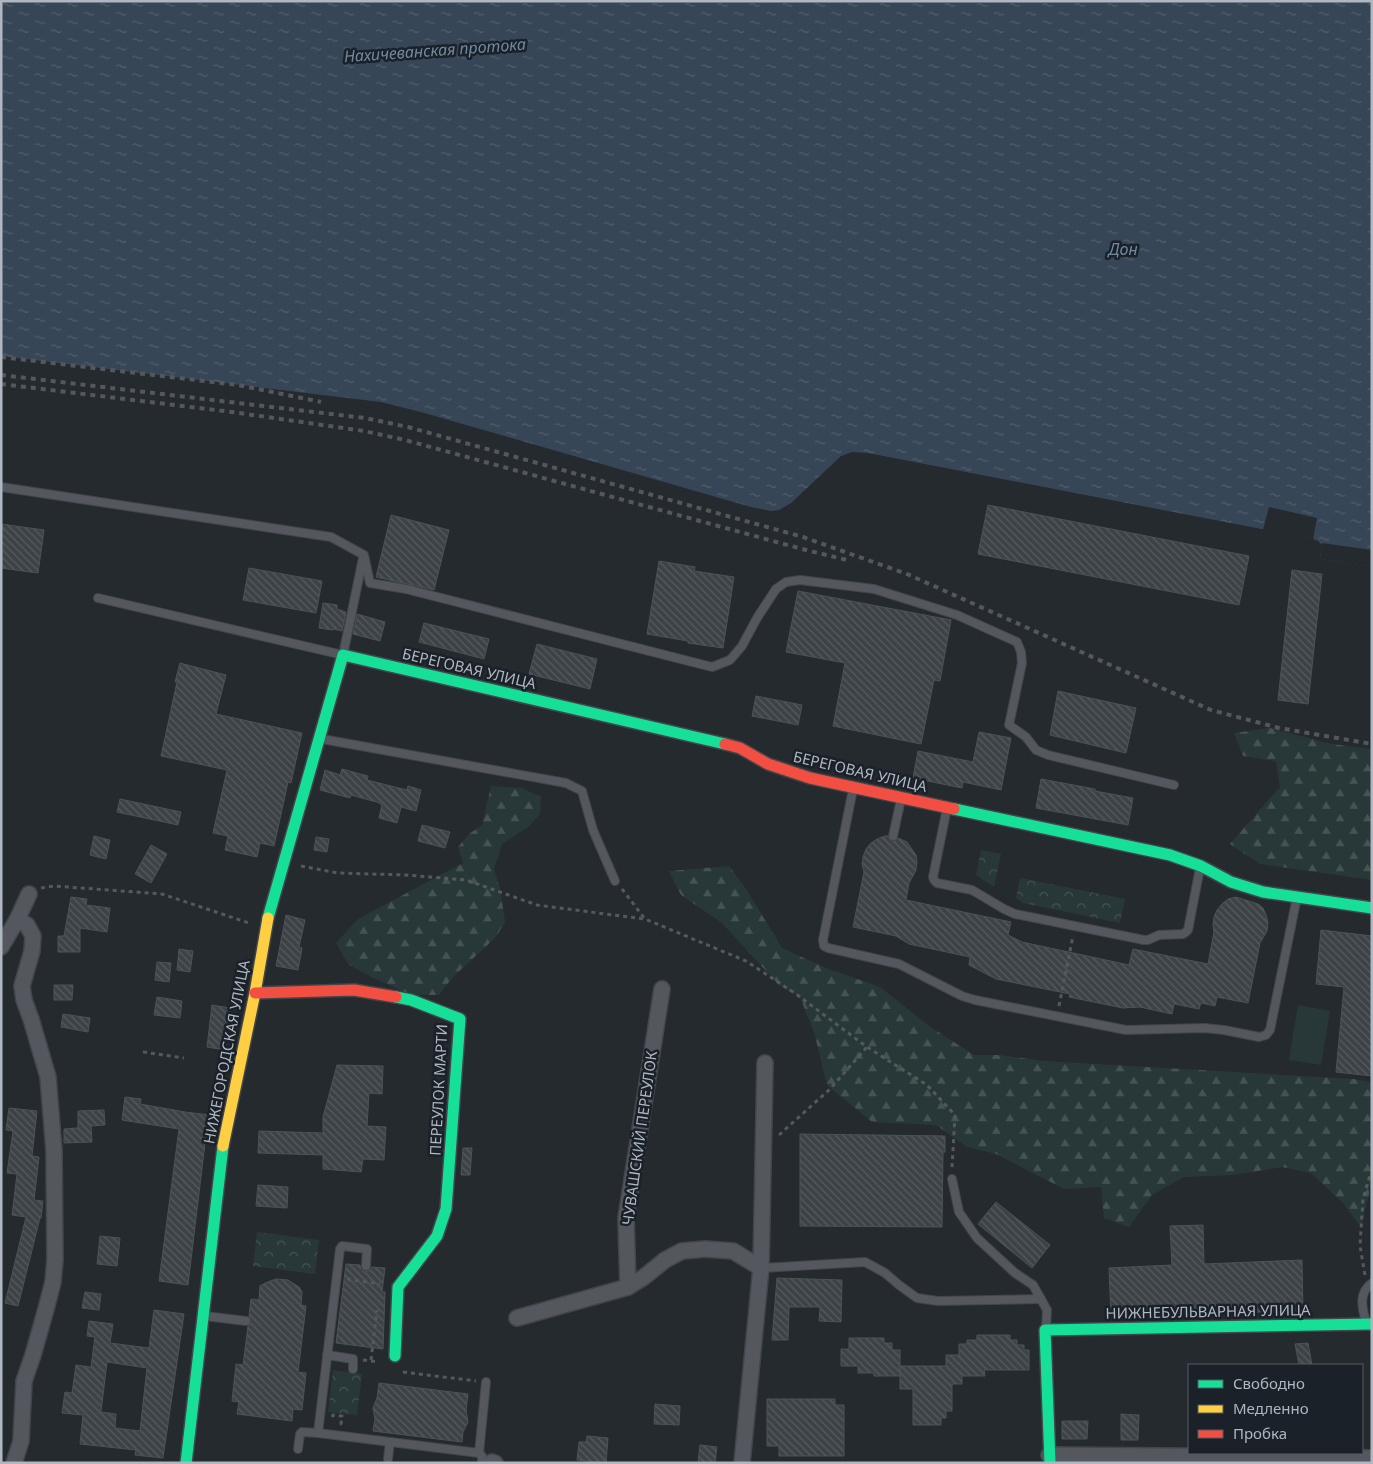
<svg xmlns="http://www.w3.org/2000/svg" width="1373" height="1464" font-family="'Noto Sans',sans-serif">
<defs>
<pattern id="forest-firs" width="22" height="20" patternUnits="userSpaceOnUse" patternTransform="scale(1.25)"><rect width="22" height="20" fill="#283838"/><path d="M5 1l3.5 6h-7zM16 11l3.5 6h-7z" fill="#455353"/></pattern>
<pattern id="park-crowns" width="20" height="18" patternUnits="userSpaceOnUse" patternTransform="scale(1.25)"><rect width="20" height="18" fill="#283838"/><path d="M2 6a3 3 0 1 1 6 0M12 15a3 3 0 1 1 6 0" fill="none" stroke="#455353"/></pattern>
<pattern id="water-ripples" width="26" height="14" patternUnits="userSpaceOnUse" patternTransform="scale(1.25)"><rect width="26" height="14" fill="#374656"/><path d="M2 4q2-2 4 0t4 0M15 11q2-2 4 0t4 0" fill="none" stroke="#515e6c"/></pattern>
<pattern id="building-back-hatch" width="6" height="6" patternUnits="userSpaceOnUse" patternTransform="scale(1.25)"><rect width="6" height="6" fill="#3d4246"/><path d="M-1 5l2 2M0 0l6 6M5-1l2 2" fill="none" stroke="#565b5f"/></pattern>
</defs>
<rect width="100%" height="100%" fill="#252a2f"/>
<path fill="#283838" d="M1298,1005l32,6 -9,54 -32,-5z"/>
<g fill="url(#forest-firs)">
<path d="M1270,728l61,16 41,5v131l-112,-16 -30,-20 50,-57 -4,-26 -33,-5 -9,-23z"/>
<path d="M491,786l31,2 19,9 -1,17 -12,13 -26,17 -8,25 6,20 5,33 -9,15 -43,40 -14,18h-27l-41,-18 -23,-13 -12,-21 22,-24 105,-56 -5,-16 11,-13 13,-9z"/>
<path d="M729,866l17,23 36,59 44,20 54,19 49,39 45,29h25l45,6 309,18 19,3v84l-3,28 -8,33 -18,-24 -32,-30 -29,-6 -49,8 -49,2 -32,18 -23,32 -25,-9 -3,-31 -37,2 -68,-35 -29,-7 -31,-22 -64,-3 -45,-37 -13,-53 -14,-35 -21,-12 -57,-62 -41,-28 -12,-24z"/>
</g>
<g fill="url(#park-crowns)">
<path d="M981,850l20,4 -7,33 -18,-12z"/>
<path d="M1020,878l105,21 -5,24 -97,-20 -7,-5z"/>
<path d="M257,1232l62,8 -4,34 -62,-8z"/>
<path d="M333,1370l29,4 -5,41 -29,-3z"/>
</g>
<path fill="url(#water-ripples)" d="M1,1h1371v566l-52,-8 2,-14 -4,-4 -5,-2 -445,-86 -16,-1 -11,4 -50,47 -12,7 -8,1 -20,-4 -330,-95 -40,-10 -380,-46z"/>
<g fill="#252a2f">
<path d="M1269,507l48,11 -4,21 -50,-9z"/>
<path d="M1322,543l50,7v17l-52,-8z"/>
</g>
<g fill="url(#building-back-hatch)" stroke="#4d5257" fill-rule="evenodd">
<path d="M988,505l261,51 -10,49 -261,-51z"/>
<path d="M391,515l58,15 -15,60 -58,-13z"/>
<path d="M1,524l43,6 -6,43 -37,-5z"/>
<path d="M659,561l36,6 -1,4 40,6 -11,71 -35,-5v-2l-41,-7z"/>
<path d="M249,568l73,13 -6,32 -73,-13z"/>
<path d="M1292,570l30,4 -14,130 -30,-4z"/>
<path d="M798,591l153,29 -11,61 -6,-1 -13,64 -88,-18 12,-63 -59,-11z"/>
<path d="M323,603l14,2v4l9,3 -4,19 -9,-2v1l-14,-2z"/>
<path d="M357,614l28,8 -5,19 -27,-7z"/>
<path d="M424,623l65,16 -5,20 -65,-17z"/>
<path d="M537,644l60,15 -7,30 -61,-15z"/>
<path d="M180,663l46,12 -10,39 86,19 -11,50 -3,-1 -14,64 -14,-3 -3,14 -32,-7 3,-14 -15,-3 14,-63 -66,-14 16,-74h-2z"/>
<path d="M1058,691l78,17 -10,45 -76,-18z"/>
<path d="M756,696l46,9 -4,20 -46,-9z"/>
<path d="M979,732l32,6 -10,52 -38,-8 -1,6 -49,-10 5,-27 55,11z"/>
<path d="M342,769l26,7 -1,4 40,10 1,-4 13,4 -5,21 -15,-4 -4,16 -18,-5 3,-13 -2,-1v-1l-29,-8 -1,3 -30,-8 5,-20 15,5z"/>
<path d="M1041,779l54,10v2l38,7 -5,27 -92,-17z"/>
<path d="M120,799l61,13 -3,13 -61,-13z"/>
<path d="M422,825l28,7 -5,16 -27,-7z"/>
<path d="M94,836l16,4 -4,19 -16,-4z"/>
<path d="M885,836h3l3,5h4l3,-3 9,4 9,13 1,7 -1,8 -7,13 -3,17 105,22 -3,13 14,7 107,23 4,-16 75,15 6,-32 -1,-7 1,-8 3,-7 5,-6 6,-5 8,-2 22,7 5,4 3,7 2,8 -1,8 -7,12 -12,60 -31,-6 -2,9 -14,-3 -2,6 -25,-5 -2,10 -32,-7 -17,1 -54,-11 1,-3 -74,-15 -27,-14 1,-8 -61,-13 -13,-8 -43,-9 11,-55 -2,-8 1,-7 3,-8 5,-6 6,-4z"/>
<path d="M316,837l13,2 -2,13 -13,-2z"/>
<path d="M151,845l16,9 -16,29 -16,-9z"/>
<path d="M71,897l16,2 -1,6 24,3 -3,24 -27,-4v24h-22v-16h6z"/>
<path d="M286,915l19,5 -6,27 3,1 -4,22 -22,-4z"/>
<path d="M1321,930l51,6v140l-36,-4 8,-85 -28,-3z"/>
<path d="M179,949l14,2 -3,21 -13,-2z"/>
<path d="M157,962l14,1 -2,19 -14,-2z"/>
<path d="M54,985h19l-1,15h-18z"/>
<path d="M157,997l25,4 -2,17 -26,-3z"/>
<path d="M212,1005l18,3 -5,42 -18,-3z"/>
<path d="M63,1014l27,4 -2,14 -27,-5z"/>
<path d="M337,1065l46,1 -1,28 -13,-1 -2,33 19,1 -2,33 -21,-1 -2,13 -38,-3v-14l-65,-2 1,-22 64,2v-16z"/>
<path d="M125,1097l16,2 -1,5 45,8 25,3 -2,20h-2l-18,150 -29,-4 20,-152 -57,-9z"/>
<path d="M9,1108l28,3 -5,45 7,1 -5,43 9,1 -2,17h-1l-22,88 -13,-3 21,-86 -14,-2 5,-41 -10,-1 6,-42 -7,-1z"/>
<path d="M104,1110l1,15 -14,1 1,16 -28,1v-14l14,-1v-17z"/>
<path d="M800,1134l145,2v16h-2l-1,75 -142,-1z"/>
<path d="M463,1148h9l-2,27h-9z"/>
<path d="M258,1185l30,2 -1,21 -31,-2z"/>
<path d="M996,1202l54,43 -18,23 -54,-44z"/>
<path d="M1203,1225l1,39 98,-4 1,51 -192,5 -2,-48 63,-3 -2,-39z"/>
<path d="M100,1236l20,2 -3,28 -20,-2z"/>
<path d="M346,1264l14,1 1,4 4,3 4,-1 3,-4 13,1 -3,24h3l-2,57 -47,-6z"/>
<path d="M777,1278l65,2 -1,42 -22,-1 1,-14h-31l-1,33h-16z"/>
<path d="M276,1279l12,1 11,7 3,5 -1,13 5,1 -8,66 8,1 -4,37 -9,-1 -1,12 -55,-7 2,-12 -7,-1 4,-37 7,1 5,-39 3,-4 -2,-6 2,-17 8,1 1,-14 5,-3z"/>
<path d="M85,1292l16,2 -2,16 -17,-2z"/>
<path d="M154,1310l30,4 -21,144 -28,-3 1,-5 -56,-6 3,-29 -21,-2 3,-21 7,1 4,-28 15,2 4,-30 -8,-1 2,-15 24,3 -3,19 39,5zM107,1362l40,6 -7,63 -25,-3 1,-14 -15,-2z"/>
<path d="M977,1335h33v5h7v5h7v5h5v20h-45l1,6h-23v8h-10v27h-6v7h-5v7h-28v-36h-13v-23h46v-11h13v-11h8v-4h10z"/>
<path d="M849,1338h35v5h8v7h8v26h-26v-3h-16v-7h-17v-17h8z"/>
<path d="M1308,1343l4,22h-13l-4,-21z"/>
<path d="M379,1383l89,11 -2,16 2,12 -5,10 -1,10 -89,-11 2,-12 -2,-11 4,-10z"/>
<path d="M767,1399h68v6h9v51h-65v-10h-12z"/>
<path d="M655,1404l25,2 -1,19 -25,-1z"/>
<path d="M1121,1414l18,1 -1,25h-17z"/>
<path d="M1062,1421h26l-1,18h-25z"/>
<path d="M587,1436l21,2 -2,25 -29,-3 2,-18h7z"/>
<path d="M700,1445l17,2 -2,16h-17z"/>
</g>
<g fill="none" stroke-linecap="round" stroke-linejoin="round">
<defs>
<g id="lane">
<path d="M1,487l330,50 33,18 6,28 36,6 306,78 18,-7 12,-14 15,-28 19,-29 10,-7 14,-2 74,9 83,26 60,27 4,10 1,11 -13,62 17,12 10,13 12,5 126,30"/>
<path d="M98,598l245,57 20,-97"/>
<path d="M322,739l244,44 16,8 11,39 22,51"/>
<path d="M853,789l-30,151 1,6 4,2 71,16 63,32 13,4 151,30 78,-2 20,2 35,7 7,-2 4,-5 27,-133"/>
<path d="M947,808l-14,69 1,3 3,3 35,7 32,19 11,5 129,26h4l11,-5 24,-1 3,-2 2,-2 12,-62"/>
<path d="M893,836l8,-37"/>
<path d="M952,1179l7,33 18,26 38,35 18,12 14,25 -1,18"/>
<path d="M366,1266l1,-17 -25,-3 -2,3 -22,184 161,20 3,3v7"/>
<path d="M761,1268l104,-6 20,11 14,12 18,13 21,3 103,-2"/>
<path d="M205,1316l41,5"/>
<path d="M1366,1322c-4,-14 -8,-29 6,-39"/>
<path d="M327,1355l26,4v10"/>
<path d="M298,1449l2,-15 2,-2 16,1"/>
<path d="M479,1453l7,-71"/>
<path d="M388,1459l2,-17"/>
</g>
<g id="street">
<path d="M1,947l16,-27 12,-26"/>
<path d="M628,1287l-2,-69 36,-229"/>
<path d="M517,1318l111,-31 16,-10 21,-17 17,-9 23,-2 28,2 28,17"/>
<path d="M1049,1455l323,3"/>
<path d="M492,1462l3,1"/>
<path d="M14,1463l7,-22 3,-60 9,-26 13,-46 7,-27 2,-22 -1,-109 -6,-74 -17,-58 -7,-19 -2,-14 10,-35 1,-15 -6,-11 -10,-5"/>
<path d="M742,1463l19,-195 4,-205"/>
</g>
<g id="fast">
<path d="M954,809l216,46 31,11 30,16 32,10 109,16"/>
<path d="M268,918l75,-263 382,89"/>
<path d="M395,1356l3,-69 39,-51 9,-27 14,-190 -49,-19 -15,-3"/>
<path d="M186,1463l37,-317"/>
<path d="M1050,1463l-5,-133 327,-6"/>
</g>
<path id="slow" d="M223,1146l32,-153 13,-75"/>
<g id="jam">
<path d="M725,744l15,4 28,16 42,14 144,31"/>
<path d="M255,993l99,-3 42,7"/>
</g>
</defs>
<use href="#lane" stroke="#42464a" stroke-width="10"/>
<use href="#street" stroke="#42464a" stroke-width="18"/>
<use href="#fast" stroke="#42464a" stroke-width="14"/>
<use href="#slow" stroke="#42464a" stroke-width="14"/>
<use href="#jam" stroke="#42464a" stroke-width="14"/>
<g stroke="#54595c" stroke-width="3" stroke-dasharray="4 4" stroke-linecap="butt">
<path d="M301,866l37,7 68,2 60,5 71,25 107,14"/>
<path d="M41,888l13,-2 108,8 87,29"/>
<path d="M622,889l23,30 101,42 50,33 71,53 60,38 28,30 -3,53"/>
<path d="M1059,1006l14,-70"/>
<path d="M143,1052l41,6"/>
<path d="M779,1135l50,-45 38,-43"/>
<path d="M1365,1275l-5,-29 3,-47 7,-24 2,-2"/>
<path d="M347,1279l33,5"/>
<path d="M363,1360l16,2"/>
<path d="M371,1360l6,-50"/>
<path d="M403,1372l73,9"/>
<path d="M332,1417l1,-2 9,1 -1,8h1"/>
</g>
<use href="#lane" stroke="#54585e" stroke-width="8"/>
<use href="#street" stroke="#54585e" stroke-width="15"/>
<use href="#fast" stroke="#16e098" stroke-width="11"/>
<use href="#slow" stroke="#ffcf43" stroke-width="11"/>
<use href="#jam" stroke="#f24e42" stroke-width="11"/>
<g stroke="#54585c" stroke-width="4" stroke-dasharray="5 5" stroke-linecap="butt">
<path d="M1,357l237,28 83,17"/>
<path d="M1,375l364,43 43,9 395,110 104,37 304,136 68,18 93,16"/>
<path d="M1,384l231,28 132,19 41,9 397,109 49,12"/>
</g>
</g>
<g text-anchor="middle" stroke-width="5" stroke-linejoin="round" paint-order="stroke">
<g font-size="15" fill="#afb7c1" stroke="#1a2128">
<text transform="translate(469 669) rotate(13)" y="5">БЕРЕГОВАЯ УЛИЦА</text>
<text transform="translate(860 772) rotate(13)" y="5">БЕРЕГОВАЯ УЛИЦА</text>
<text transform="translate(227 1052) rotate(-79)" y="5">НИЖЕГОРОДСКАЯ УЛИЦА</text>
<text transform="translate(439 1090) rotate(-87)" y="5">ПЕРЕУЛОК МАРТИ</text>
<text transform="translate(640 1138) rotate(-82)" y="5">ЧУВАШСКИЙ ПЕРЕУЛОК</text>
<text transform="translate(1208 1312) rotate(-1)" y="5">НИЖНЕБУЛЬВАРНАЯ УЛИЦА</text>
</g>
<g font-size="16" font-style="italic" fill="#728aa1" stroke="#1a2128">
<text transform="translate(435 50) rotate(-4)" y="6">Нахичеванская протока</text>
<text x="1123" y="255">Дон</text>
</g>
</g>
<rect width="1373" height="1464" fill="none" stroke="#afb7c1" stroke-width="5"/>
<rect x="1188" y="1364" width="175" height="90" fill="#1a2128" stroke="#565d65"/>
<rect x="1198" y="1380" width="25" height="8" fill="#16e098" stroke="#565d65"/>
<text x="1233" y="1389" font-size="15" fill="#afb7c1">Свободно</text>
<rect x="1198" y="1405" width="25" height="8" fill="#ffcf43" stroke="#565d65"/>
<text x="1233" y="1414" font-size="15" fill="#afb7c1">Медленно</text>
<rect x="1198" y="1430" width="25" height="8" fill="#f24e42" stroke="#565d65"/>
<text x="1233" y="1439" font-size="15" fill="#afb7c1">Пробка</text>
</svg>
